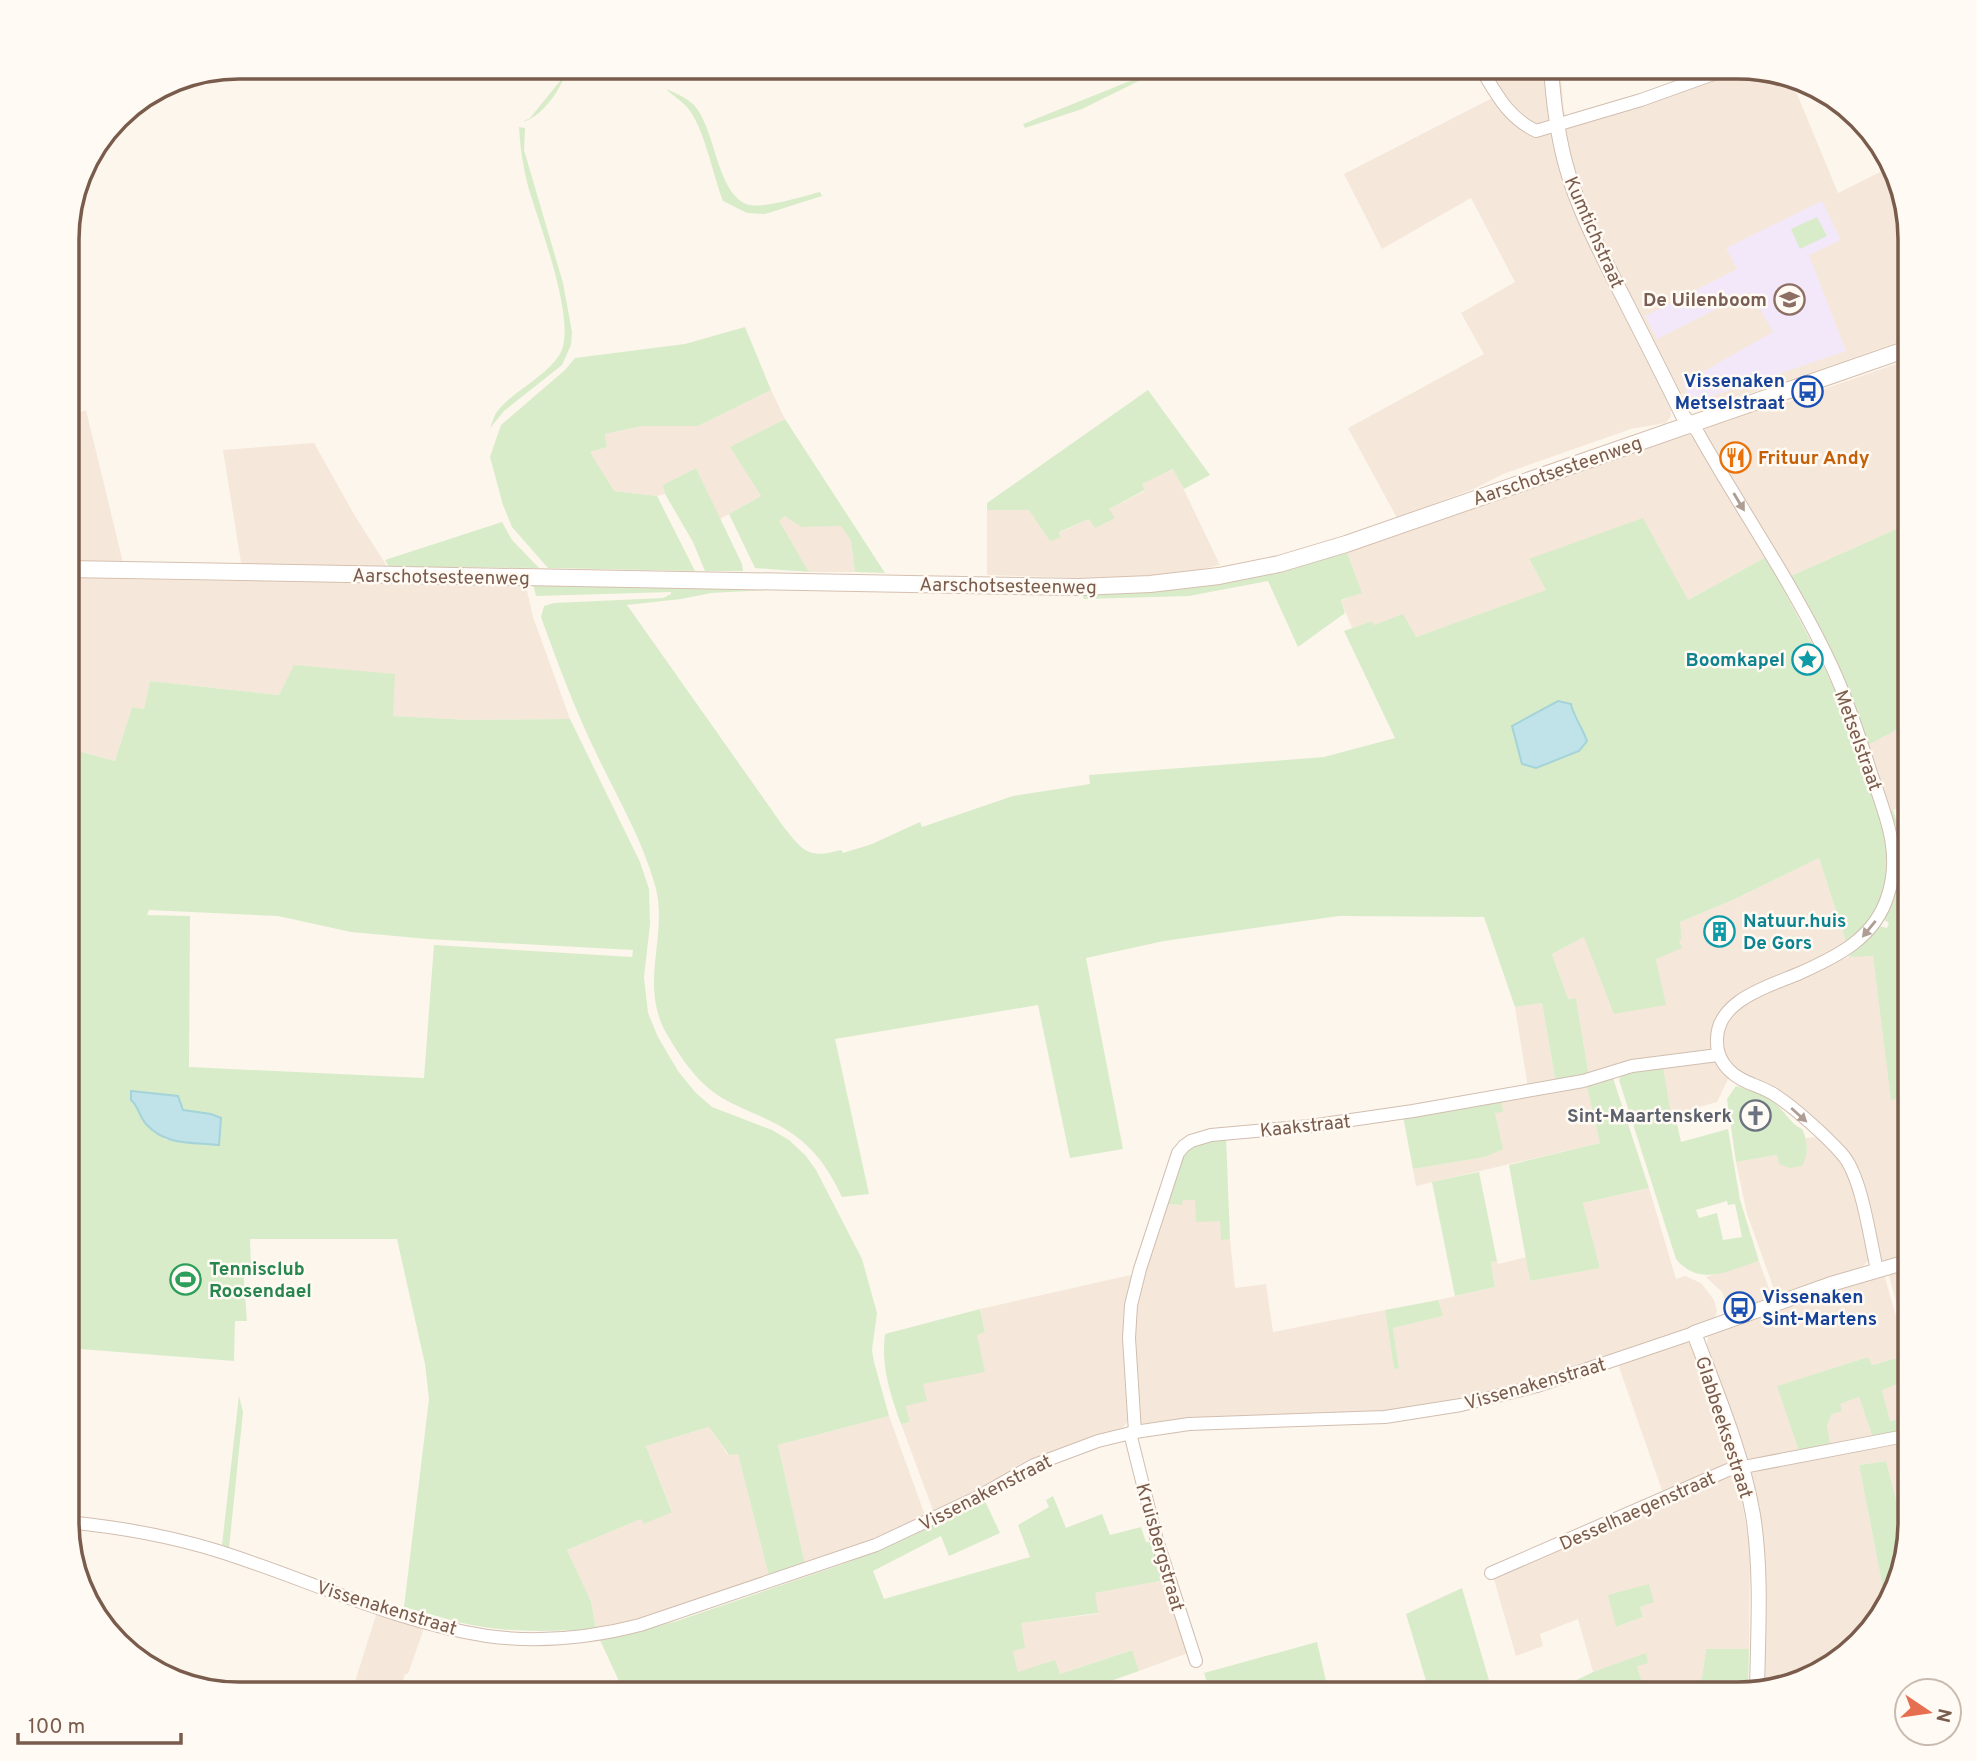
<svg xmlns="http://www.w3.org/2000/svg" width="1977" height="1761" font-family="Overpass,sans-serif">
<rect width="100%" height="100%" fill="#fdf6ec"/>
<g fill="#f5e8da" fill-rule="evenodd">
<path d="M1483,67h77l4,43 6,18 172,-61 48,10 48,116 54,-27 5,7 13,66v99l-205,71 -11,-3 -7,-4 -5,-9 -16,7 5,9v7l-5,7 -35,6 -128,45 -27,14 -79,30 -49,-90 136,-74 -23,-41 54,-31 -44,-84 -89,51 -38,-75 154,-79z"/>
<path d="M1910,359v164l-119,53 -87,-140 1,-8 4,-5 48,-15 30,-6z"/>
<path d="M771,390l14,29 -54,28 30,49 -41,23 -24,-51 -32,17 1,9 -8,2 -43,-5 -25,-39 18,-5 -2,-13 37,-8h56z"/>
<path d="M86,410l41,169 117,2 -21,-131 91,-7 41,73 42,66 129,4 7,31 37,102 -100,1 -77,-4 -114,-21 -129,-14 -6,28 -12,-2 -17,54 -48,-13v-331z"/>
<path d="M1683,433l8,2 7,8 68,114 -78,43 -159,-40 18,30 -131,47 -43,-12 -1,-4 -20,7 -11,-27 20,-9 -15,-42z"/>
<path d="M1174,469l46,96 -45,10 -63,4 -125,-4v-65h42l29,23 31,-14 25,-1 -5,-9 36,-18 -4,-7z"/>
<path d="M785,515l16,12 40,-2 10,16 4,31h-46l-31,-51z"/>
<path d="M1910,723v80l-20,8 -22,-66z"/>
<path d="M1819,858l28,87 -117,57 -18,51 -123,23 -13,-78 -8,1 -16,-45 32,-17 81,68 -9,-46 26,-22 -2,-15 53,-22z"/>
<path d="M1873,955l19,145 18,-2v157l-24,7 -5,-2 -34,-106 -111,-82 -11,-15 -4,-18 5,-20 7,-8 20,-12 95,-42z"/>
<path d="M1542,1003l14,81 -28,4 -13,-81z"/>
<path d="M1717,1061l12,16 -12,25 -46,13 -8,-49z"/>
<path d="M1586,1083l14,60 -184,43 -3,-17 72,-12 17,-8 -7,-36 6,-15z"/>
<path d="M1817,1137l24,23 9,16 19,84 -7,7 -86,28 -29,-81 -11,-52 41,-7 30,-2 -1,-15z"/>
<path d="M1649,1188l27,91 9,-3 16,7 13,17 3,10 -2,8 -107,39 -118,37 -104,18 -249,12 -3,-122 30,-98 18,1v-5h13l26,21v18h9l5,49 31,-4 7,48 112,-22 9,59 5,-2 -6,-39 49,-12 -4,-16 57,-13 -4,-25 6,-1 1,3 28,-7 4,24 70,-13 -17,-65z"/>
<path d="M1759,1261l13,36 -42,15 -8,-20 -16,-15z"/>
<path d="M1910,1267v83l-22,-77z"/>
<path d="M1135,1274l-5,144 -4,6 -4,4 -74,25 -114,60 -33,-89 9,-2 -4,-16 16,-22 55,-50 8,-3 -5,-22z"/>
<path d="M1884,1274l23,81 -36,10 -3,-8 -90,29 22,68 -53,7 -41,-113 3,-14 119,-43z"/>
<path d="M1685,1341l8,5 40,119 -69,31 -46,-132z"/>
<path d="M1910,1379v41l-8,-1 -12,3 -8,-33z"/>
<path d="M1859,1397l15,44 -43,7 -4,-23 5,-11 7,-10z"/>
<path d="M889,1416l37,102 -49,21 -72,25 -27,-119z"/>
<path d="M709,1427l19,28 10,-2 31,123 -118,40 -55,13 -5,-28 -24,-51 74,-31 31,-8 -26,-65z"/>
<path d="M1910,1438v95l-5,1 -19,-73 -27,4 27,139 -26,40 -14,9 -9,1v5l-33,22 -39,8v-127l-5,-49 -9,-42z"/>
<path d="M1734,1470l8,31 8,49 -1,99h-43l-5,36 -56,7 -8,-26 9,-12 -53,18 -15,-53 -38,15 3,12 -27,10 -23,-80zM1649,1584l-9,23 3,10 -26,10z"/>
<path d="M1165,1580l23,73 -49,18 -8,-21 -71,24 -42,-2 -5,-22 7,-27 77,-9 -3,-21z"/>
<path d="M377,1612l47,16 -16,46h-3l-6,20h-48z"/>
</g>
<path fill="#f3e8fa" d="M1822,201l19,39 -32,15 37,96 -145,49 -14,-6 -4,-11 90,-51 -23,-40 -93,47 -12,-23 92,-47 -11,-21z"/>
<g fill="#d8ecc9" fill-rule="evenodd">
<path d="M561,67h6c-3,19 -25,51 -45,55l8,-4 30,-37z"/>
<path d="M1129,67h38l-85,42 -57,19 -2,-4 112,-45z"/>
<path d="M666,89c9,4 20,8 28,16 22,25 22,85 52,99 14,6 58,-8 74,-12l2,4 -57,18 -18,-1 -24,-12c-10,-26 -18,-69 -33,-90 -5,-8 -17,-15 -24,-22z"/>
<path d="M519,127l6,1 -1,22 39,133 9,49 -1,13 -9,20 -58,46 -14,17c2,-5 4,-11 6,-15 14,-20 50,-36 64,-59 18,-31 -22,-133 -32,-168 -5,-19 -8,-39 -9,-59z"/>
<path d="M1817,217l10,19 -27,13 -9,-20z"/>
<path d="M745,327l26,63 -73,36h-56l-37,8 2,13 -17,5 24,39 43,5 38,75 -147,-3 -36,-41 -9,-22 -13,-48 11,-32 64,-55 10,-12 110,-14z"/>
<path d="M1148,390l62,85 -26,14 -11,-20 -31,15 3,6 -36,19 6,9 -20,10 -6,-9 -30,13 1,6 -10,3 -21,-31h-42v-7z"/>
<path d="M785,419l100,154 -30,-1 -4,-31 -10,-15 -40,1 -16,-11 -6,5 30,51 -54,-4 -26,-54 32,-18 -31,-49z"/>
<path d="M696,468l46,96 1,7h-38l-12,-29 -28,-48 -2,-9z"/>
<path d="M1643,518l45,82 78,-43 53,99 18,39 48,133 4,46 -11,34 -12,19 -19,18 -28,-87 -86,42 -53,22 2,16 -3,3 3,7 -26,11 10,46 -52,9 -30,-77 -32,17 16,45 8,-1 13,78 -33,8 -14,-81 -27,4 -31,-90 -145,-1 -175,25 -78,17 37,191 -53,9 -32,-153 -203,34 34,155 -27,3c-19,-40 -39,-62 -80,-80 -19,-9 -40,-16 -56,-31 -16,-14 -30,-36 -41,-55 -26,-50 4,-97 -10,-146 -13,-46 -37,-86 -58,-130 -22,-45 -39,-91 -56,-138l3,-11 10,-3 109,-5 8,-4v-2l-135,4 -3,-12 253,5 -75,4 -30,6 -54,6 156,221c20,26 26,33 58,24l2,3 29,-9 48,-22 2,5 91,-31 77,-12 -1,-9 235,-18 71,-19 -51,-107 28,-10 2,4 29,-11 13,23 130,-47 -17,-31z"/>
<path d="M502,522l10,18 27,28 -150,-1 -4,-7z"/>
<path d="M1910,523v200l-42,22 -23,-64 -54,-105z"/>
<path d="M1346,550l16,43 -21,7 4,13 -47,34 -30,-66 -79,15 -105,3 -3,-7z"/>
<path d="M294,665l101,9 -2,42 77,4 100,-1 70,143 9,27 1,35 -6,53 4,36 10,24 20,34 17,21 17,15 60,23 17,10 17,16 10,14 46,89 15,54 -5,37 2,12 15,54 -111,29 27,119 -36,12 -31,-122 -9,1 -20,-28 -63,19 26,66 -28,12 -3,-5 -74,31 24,51 5,28c-40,2 -79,4 -119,-3 -24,-4 -49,-13 -73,-19l25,-208 -4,-35 -28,-125h-147l1,26 -8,3 4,53h-12l-1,40 -167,-13v-600l48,13 17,-54 12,2 6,-28 129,14zM149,910l129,6 73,16 77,7 205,11 -1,7 -198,-12 -10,133 -235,-11 1,-151 -43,-1zM137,1105l74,9 -45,26 -23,-19z"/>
<path d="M1893,810l17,56v23l-10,-25 -3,-35 -7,-18z"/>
<path d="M1899,872l11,29v197l-19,2 -18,-144 -25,1 15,-13 16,-18 8,2 2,-5 -6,-4 8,-15z"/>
<path d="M1663,1066l8,48h4l6,28 47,-13 12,71 19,61c-30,9 -59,27 -83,-2l-57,-179 2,-5 5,-4zM1727,1201l1,4 7,-1 7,33 -19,3 -6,-27 -18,5 -3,-8z"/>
<path d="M1612,1075l37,113 -66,15 17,65 -70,13 -21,-116 91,-22 -14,-60z"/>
<path d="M1736,1086c14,4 30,8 41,19 9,8 13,18 25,24 6,11 7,26 0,37l-12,2 -11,-4 -2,-9 -41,7 -9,-63z"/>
<path d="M1501,1098l2,14 -8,1 8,36 -18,8 -72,12 -10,-53z"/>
<path d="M1226,1136l4,103 -9,1 -1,-19 -24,1 -1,-22h-12l-1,5 -18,-1 16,-47 10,-12z"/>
<path d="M1479,1172l18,89 -6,1 4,25 -40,9 -23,-114z"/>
<path d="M1438,1300l5,16 -50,12 6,40 -5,1 -9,-59z"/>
<path d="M980,1309l5,23 -8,3 8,37 -62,12 4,17 -21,5 4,16 -9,2c-11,-30 -20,-58 -16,-90z"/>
<path d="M1907,1355l3,24 -28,11 8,31 12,-2 8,1v12l-36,9 -15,-44 -19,7 2,7 -10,3 -5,11 4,23 -31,6 -23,-68 91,-29 4,8z"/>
<path d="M239,1396l4,16 -14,136 -7,-3z"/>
<path d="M1886,1461l19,73 5,-1 -13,55 -11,16 -27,-139z"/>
<path d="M1053,1496l13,32 36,-14 8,21 31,-8 5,15h9l10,38 -70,13 3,20 -77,10 4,25 -12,3 5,21 37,-12 5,14 72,-24 7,21 -65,23h-303l-4,-6 -12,6h-130l-25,-54 77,-19 166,-57 51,-20 91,-43 15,32 -51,23 -8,-20 -68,35 11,28 146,-42 -12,-32 31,-18 -3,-7z"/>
<path d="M1649,1584l5,18 -14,5 3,10 -27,10 -8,-32z"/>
<path d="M1462,1588l31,106h-63l-24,-80z"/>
<path d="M1317,1642l12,52h-118l-7,-21z"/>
<path d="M1706,1649h43l-1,43 -10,2h-190l45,-22 53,-19 2,10 -11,3 8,26 56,-7z"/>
</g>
<g fill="#bfe3e8" stroke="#a5d3da" stroke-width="2">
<path d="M1558,701l13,3c1,9 12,25 16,37l-8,10 -43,17 -14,-4 -10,-38z"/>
<path d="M131,1091l47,5 5,14 28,4 10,4 -2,27c-28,-3 -53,1 -73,-21 -7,-8 -7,-17 -15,-24z"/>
</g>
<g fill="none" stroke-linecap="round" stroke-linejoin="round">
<defs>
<g id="minor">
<path d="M1480,67c16,26 27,50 56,64l105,-31 92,-33"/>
<path d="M1690,424l7,7c44,79 98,155 136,238 15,33 27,69 38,104 14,41 31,79 17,122 -13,43 -50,61 -88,78 -30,13 -85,27 -83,69 0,11 4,20 12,28 12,13 31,15 46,25 20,13 51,41 67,59 20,22 28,86 35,116"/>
<path d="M1135,1432l-6,-94 2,-33 9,-36 38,-116 6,-7 7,-5 20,-6 99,-9 103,-15 170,-30 49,-15 86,-11"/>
<path d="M1130,1433l26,104 40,124"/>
<path d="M67,1522c51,5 103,14 151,29 89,28 176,71 269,85 52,7 103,2 153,-11l236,-80 100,-47 58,-33 64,-24 37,-9 54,-8 196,-7 76,-12 76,-19 157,-53"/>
<path d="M1491,1573l237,-103 182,-35"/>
</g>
<g id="tertiary">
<path d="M1551,67c2,31 6,64 14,95 11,42 31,81 50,119 23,45 46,90 68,135l7,8"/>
<path d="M1757,1691c1,-58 5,-119 -4,-176 -11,-63 -37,-123 -59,-182l137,-49 79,-23"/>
</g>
<path id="secondary" d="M67,569l1012,18 71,-3 69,-8 60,-12 67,-20 564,-196"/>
</defs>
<use href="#minor" stroke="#d1beb0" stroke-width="14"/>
<use href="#tertiary" stroke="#d1beb0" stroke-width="16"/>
<use href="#secondary" stroke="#d6c0b0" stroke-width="18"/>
<use href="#minor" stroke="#fff" stroke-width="12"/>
<use href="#tertiary" stroke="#fff" stroke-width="14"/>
<use href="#secondary" stroke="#fff" stroke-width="16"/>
</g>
<defs><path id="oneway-solid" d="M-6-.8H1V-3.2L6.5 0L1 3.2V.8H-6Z" transform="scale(1.75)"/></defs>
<g fill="#af9d94">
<use href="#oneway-solid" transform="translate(1739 502) rotate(59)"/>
<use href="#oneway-solid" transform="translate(1869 929) rotate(129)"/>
<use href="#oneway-solid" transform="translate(1799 1115) rotate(42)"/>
</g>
<defs>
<symbol id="school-ring" viewBox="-11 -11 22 22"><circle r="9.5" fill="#fffaf3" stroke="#8d6e63" stroke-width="1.5"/><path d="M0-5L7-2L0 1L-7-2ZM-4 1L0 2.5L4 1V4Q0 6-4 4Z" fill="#8d6e63"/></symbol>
<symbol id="bus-ring" viewBox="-11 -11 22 22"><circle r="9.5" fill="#fffaf3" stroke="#1a4fb4" stroke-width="1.5"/><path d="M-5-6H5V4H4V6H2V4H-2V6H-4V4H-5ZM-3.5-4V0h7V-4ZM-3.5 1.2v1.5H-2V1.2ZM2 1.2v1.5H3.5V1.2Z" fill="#1a4fb4"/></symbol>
<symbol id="restaurant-ring" viewBox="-11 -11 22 22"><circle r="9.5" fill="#fffaf3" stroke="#e8710a" stroke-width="1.5"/><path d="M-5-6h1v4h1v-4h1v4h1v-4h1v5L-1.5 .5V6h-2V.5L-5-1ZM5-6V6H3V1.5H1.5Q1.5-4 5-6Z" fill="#e8710a"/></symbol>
<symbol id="sight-ring" viewBox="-11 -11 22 22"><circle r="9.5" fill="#fffaf3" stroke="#0f9aa8" stroke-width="1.5"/><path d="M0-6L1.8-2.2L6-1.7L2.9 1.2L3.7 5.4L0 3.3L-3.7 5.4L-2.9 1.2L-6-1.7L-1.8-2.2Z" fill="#0f9aa8"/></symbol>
<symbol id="building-ring" viewBox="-11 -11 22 22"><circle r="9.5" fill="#fffaf3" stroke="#0f9aa8" stroke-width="1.5"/><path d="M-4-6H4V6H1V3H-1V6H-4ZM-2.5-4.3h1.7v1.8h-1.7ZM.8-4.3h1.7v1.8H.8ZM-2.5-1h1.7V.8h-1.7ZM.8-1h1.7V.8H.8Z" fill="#0f9aa8"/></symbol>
<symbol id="church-ring" viewBox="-11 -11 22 22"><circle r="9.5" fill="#fffaf3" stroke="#6b7280" stroke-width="1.5"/><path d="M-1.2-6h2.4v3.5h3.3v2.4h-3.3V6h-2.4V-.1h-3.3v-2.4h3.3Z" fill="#6b7280"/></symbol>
<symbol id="stadium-ring" viewBox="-11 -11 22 22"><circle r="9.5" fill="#fffaf3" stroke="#2e9e5b" stroke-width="1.5"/><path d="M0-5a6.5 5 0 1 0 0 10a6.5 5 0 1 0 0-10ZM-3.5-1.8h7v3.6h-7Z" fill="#2e9e5b"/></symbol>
</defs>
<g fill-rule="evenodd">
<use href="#school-ring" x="1772" y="282" width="35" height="35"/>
<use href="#bus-ring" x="1790" y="374" width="35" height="35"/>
<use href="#restaurant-ring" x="1718" y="440" width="35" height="35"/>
<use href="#sight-ring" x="1790" y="642" width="35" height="35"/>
<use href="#building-ring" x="1702" y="914" width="35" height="35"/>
<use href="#church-ring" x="1738" y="1098" width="35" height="35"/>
<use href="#stadium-ring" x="168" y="1262" width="35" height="35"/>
<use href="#bus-ring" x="1722" y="1290" width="35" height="35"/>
</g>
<g text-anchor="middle" stroke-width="5" stroke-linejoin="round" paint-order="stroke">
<g font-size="19" fill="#7a5c4d" stroke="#fffaf3">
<text transform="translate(1595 232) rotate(66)" y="7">Kumtichstraat</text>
<text transform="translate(1557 470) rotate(-19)" y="7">Aarschotsesteenweg</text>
<text transform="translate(441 576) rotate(1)" y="7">Aarschotsesteenweg</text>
<text transform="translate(1008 585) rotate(1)" y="7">Aarschotsesteenweg</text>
<text transform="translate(1859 740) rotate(70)" y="7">Metselstraat</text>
<text transform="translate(1305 1125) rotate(-6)" y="7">Kaakstraat</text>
<text transform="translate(1535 1383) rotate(-16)" y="7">Vissenakenstraat</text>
<text transform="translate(1725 1427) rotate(72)" y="7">Glabbeeksestraat</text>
<text transform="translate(985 1492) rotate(-27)" y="7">Vissenakenstraat</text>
<text transform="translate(1637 1510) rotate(-24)" y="7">Desselhaegenstraat</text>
<text transform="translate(1161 1547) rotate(74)" y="7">Kruisbergstraat</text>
<text transform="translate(387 1607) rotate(17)" y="7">Vissenakenstraat</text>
</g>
<g font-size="19" font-weight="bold" fill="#785e54" stroke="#fffaf3" text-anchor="end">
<text x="1767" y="306">De Uilenboom</text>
</g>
<g font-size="19" font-weight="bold" fill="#164399" stroke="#fffaf3" text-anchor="end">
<text x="1785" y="387">Vissenaken<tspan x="1785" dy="22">Metselstraat</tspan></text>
<text x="1762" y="1303" text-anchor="start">Vissenaken<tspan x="1762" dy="22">Sint-Martens</tspan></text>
</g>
<g font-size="19" font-weight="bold" fill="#c56008" stroke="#fffaf3" text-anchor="start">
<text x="1758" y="464">Frituur Andy</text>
</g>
<g font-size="19" font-weight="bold" fill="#0d838f" stroke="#fffaf3" text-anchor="end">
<text x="1785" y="666">Boomkapel</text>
<text x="1743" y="927" text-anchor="start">Natuur.huis<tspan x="1743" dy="22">De Gors</tspan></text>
</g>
<g font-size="19" font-weight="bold" fill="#5b616d" stroke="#fffaf3" text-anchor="end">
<text x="1732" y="1122">Sint-Maartenskerk</text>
</g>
<g font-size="19" font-weight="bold" fill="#27864d" stroke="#fffaf3" text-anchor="start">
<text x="209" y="1275">Tennisclub<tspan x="209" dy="22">Roosendael</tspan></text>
</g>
</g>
<path d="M0 0H1977V1761H0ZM239 79H1738A160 160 0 0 1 1898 239V1522A160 160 0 0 1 1738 1682H239A160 160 0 0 1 79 1522V239A160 160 0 0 1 239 79Z" fill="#fffaf3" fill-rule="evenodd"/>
<path fill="none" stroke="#7a5c4d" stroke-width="3.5" d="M239 79H1738A160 160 0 0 1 1898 239V1522A160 160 0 0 1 1738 1682H239A160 160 0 0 1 79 1522V239A160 160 0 0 1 239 79Z"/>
<g transform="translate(1928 1712) rotate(103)"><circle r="33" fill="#fffaf3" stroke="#cabbb1" stroke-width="2"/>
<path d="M0-5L12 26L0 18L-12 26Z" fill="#e76f51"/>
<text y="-10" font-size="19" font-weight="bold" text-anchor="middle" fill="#7a5c4d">N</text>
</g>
<path d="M18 1733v10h163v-10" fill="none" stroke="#7a5c4d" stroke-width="3.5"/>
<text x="28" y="1733" font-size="21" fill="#7a5c4d" stroke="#fffaf3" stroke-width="5" paint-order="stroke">100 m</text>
</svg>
